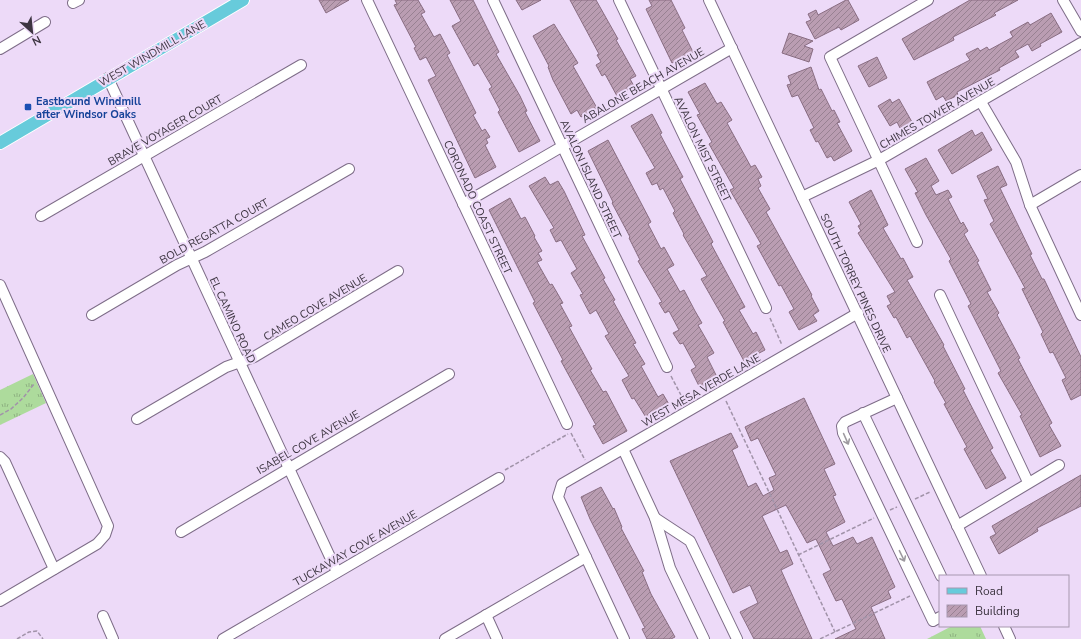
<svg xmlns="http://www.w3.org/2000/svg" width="1081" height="639" font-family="'Nunito Sans',sans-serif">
<defs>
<pattern id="grass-tufts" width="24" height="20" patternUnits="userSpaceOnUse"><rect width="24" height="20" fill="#addb9c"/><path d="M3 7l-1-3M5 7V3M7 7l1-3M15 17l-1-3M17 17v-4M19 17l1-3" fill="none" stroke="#8eb281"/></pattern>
<pattern id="building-hatch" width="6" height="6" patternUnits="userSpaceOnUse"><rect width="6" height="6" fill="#ba9db2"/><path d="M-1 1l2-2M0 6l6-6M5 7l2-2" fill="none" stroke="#988192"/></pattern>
</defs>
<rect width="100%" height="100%" fill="#eddaf8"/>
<g fill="url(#grass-tufts)">
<path d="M33,374l13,29 -46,22v-35z"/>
<path d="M952,626h28l6,13h-59z"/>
</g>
<path fill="#addb9c" d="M972,627l6,12h-17l-3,-5z"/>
<g fill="url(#building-hatch)" stroke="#896d82">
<path d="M319,0h30l-23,13z"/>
<path d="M395,0h23l7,12 -4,2 13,23 6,-3 10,19 -3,2 29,58 -3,2 9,16 3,-2 5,8 -4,2 2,4 -3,2 11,22 -21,11 -47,-98 8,-4 -10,-19 -6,3 -6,-12 2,-1 -22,-42 3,-1z"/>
<path d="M450,0h23l26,52 -3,2 24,42 7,15 -2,1 15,29 -21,11 -21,-40 2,-2 -11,-21 3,-2 -14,-24 -4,3 -22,-40 9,-5z"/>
<path d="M516,0h25l-19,10z"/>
<path d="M570,0h26l22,39 -2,1 20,36 -6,3 4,7 -17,10 -12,-22 -3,2 -6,-11 5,-3 -4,-7 2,-1z"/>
<path d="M649,0h22l14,28 -3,2 11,22 -21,11 -26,-54 6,-3z"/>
<path d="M846,0h2l11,20 -18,10 -2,-3 -24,12 -9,-17 5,-2 -3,-6 8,-4 2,5z"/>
<path d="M970,0h48l-24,13 2,2 -43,22 1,3 -40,20 -12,-21z"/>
<path d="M1051,13l11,19 -22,12 1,2 -9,5 -4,-7 -13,7 4,6 -20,11 1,2 -43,22 1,3 -12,6 -3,-5 -7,4 -9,-18 43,-22 -4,-6 12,-6 2,3 7,-4 2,3 24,-13 -3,-5 18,-10 2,3z"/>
<path d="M554,24l24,39 -5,3 24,42 -16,9 -4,-7 -6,4 -18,-34 -5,-13 1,-1 -16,-30z"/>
<path d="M789,33l24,8 -9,5 9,3 -4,13 -27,-9z"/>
<path d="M877,57l10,21 -18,9 -11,-21z"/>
<path d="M811,67l8,23 2,-1 11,22 2,-1 6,12 -3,1 15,28 -18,10 -3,-5 -4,2 -9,-17 -2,1 -6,-12 4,-2 -16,-33 -6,2 -5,-12 4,-1 -3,-8z"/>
<path d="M705,83l12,21 4,-2 11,18 -5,3 24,44 4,-2 7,12 -4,2 3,7 -3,2 12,21 -4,3 46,83 -1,1 8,15 -6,4 4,6 -18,9 -10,-18 5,-3 -13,-24 -2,1 -22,-40 4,-2 -31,-54 4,-2 -25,-44 3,-2 -15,-27 3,-1 -12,-22z"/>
<path d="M890,99l2,4 7,-4 13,23 -12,6 -3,-6 -7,4 -12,-20z"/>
<path d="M652,114l10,19 -2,1 23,43 -3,2 33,63 -2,2 34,63 -6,3 14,24 3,-2 9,18 -21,11 -21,-39 2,-1 -24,-42 6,-3 -24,-41 1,-1 -11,-21 2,-2 -12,-23 -3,2 -3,-7 -5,2 -6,-12 9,-5 -24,-42z"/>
<path d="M972,130l3,6 7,-4 10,18 -40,24 -14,-24z"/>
<path d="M608,140l43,82 -3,2 13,25 3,-2 10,18 -7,4 13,23 4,-2 11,21 7,12 -4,2 16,28 -7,4 11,22 -18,9 -9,-18 5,-3 -13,-24 -3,1 -7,-11 6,-3 -10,-19 -4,2 -6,-10 3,-1 -24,-41 2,-1 -11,-22 1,-1 -18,-34 1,-1 -25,-51z"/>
<path d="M926,158l13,23 -8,5 5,9 12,-5 4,7 -4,2 13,25 2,-2 5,9 -4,3 15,27 -2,1 14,28 -4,2 12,21 -2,2 23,43 -2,1 11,21 23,43 -3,2 12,21 -21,11 -20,-41 2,-1 -24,-42 3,-2 -33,-65 3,-2 -22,-43 2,-2 -25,-44 -11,-22 3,-1 -13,-23z"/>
<path d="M998,166l9,19 -7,3 32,66 -2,1 12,24h2l37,78v38l-10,5 -9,-20 4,-2 -13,-26 -3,1 -9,-19 2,-2 -21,-43 3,-1 -35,-64 4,-3 -10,-21 4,-1 -11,-23z"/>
<path d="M545,177l5,8 8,-4 6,10 21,44 -3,1 23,42 -2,1 12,21 -2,1 23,42 -3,1 12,20 -4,2 17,31 5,-3 7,12 -23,13 -13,-21 -2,1 -10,-19 7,-4 -24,-40 4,-2 -13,-24 -6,4 -10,-19 3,-1 -12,-21 6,-4 -16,-29 -5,2 -6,-12 4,-2 -25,-42z"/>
<path d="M871,190l17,35 -5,3 18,31 2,-1 10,19 -6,3 37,65 -1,1 22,43 -2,1 30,58 -3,2 16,28 -20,11 -22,-40 3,-2 -23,-43 2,-1 -12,-21 1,-1 -25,-45 -3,2 -11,-21 -2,1 -7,-12 4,-2 -4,-8 8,-4 -37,-59 3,-2 -3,-5 3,-2 -12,-22z"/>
<path d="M510,198l11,21 4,-2 10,19 -1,1 8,14 -4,2 4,7 -5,2 13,23 2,-1 11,19 -3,1 12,22 -3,1 23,42 -2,1 13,22 3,-1 21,40 -24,13 -10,-18 3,-1 -35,-64 2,-1 -30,-57 2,-1 -46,-92z"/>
<path d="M804,398l31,66 -11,5 12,26 -3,1 12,26 -19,10 7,14 20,-9 4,7 15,-7 23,50 -7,4 3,7 -20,9 14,32h-50l21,-10 -14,-30 -6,2 -13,-27 8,-4 -15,-31 -9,4 -21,-38 -24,11 18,37 7,-3 6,14 -12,6 31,69h-58l-14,-27 18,-9 -8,-18 -17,8 -63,-132 61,-28 7,14 -6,3 16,37 8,-4 7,13 11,-6 -5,-12 7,-3 -18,-37 -7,3 -6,-14z"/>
<path d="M1081,475v31l-44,22 1,3 -39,23 -9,-17 6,-3 -4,-8z"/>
<path d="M601,487l12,22 1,-1 8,19 -1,1 23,43 -2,1 9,22 24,43 -4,2h-24l-5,-10 3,-1 -55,-109 -9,-22z"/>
</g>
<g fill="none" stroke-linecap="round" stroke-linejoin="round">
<defs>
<g id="minor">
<path d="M367,0l200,424"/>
<path d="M493,0l174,367"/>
<path d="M619,0l147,308"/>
<path d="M709,0l272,576"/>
<path d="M1063,0l18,31"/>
<path d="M73,3l6,-3"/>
<path d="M0,49l45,-27"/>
<path d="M108,78l229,494"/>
<path d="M981,102l35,60 14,43 51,110"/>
<path d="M802,197l77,-37 202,-117"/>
<path d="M463,204l269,-156"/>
<path d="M1030,205l51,-30"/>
<path d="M41,216l260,-151"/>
<path d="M917,242l-87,-185 98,-57"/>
<path d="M0,285l108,241 -3,9 -8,9 -97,57"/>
<path d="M940,295l88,187"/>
<path d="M92,315l85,-50 28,-13 144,-83"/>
<path d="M897,398l-52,24 -3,4 1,7 90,188 7,-4"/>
<path d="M863,413l78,163"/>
<path d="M137,419l89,-52 28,-10 144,-86"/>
<path d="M623,449l32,69 15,50 34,71"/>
<path d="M0,457l5,5 49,107"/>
<path d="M655,518l35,23 47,98"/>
<path d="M957,526l102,-61"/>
<path d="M181,532l268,-158"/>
<path d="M486,615l11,24"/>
<path d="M103,616l10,23"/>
<path d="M1004,626l6,13"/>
<path d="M223,639l276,-161"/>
<path d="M445,639l141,-82"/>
<path d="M624,639l-66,-142 4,-13 296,-171"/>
</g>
<path id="major" d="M0,143l243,-143"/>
</defs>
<use href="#minor" stroke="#7e6d88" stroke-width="12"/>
<use href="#major" stroke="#fff" stroke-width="14"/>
<g stroke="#a193a9" stroke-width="1.5" stroke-dasharray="4 2" stroke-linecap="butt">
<path d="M770,318l12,27"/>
<path d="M671,376l13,25"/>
<path d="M726,401l109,231"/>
<path d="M0,415l11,-6 12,-11 11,-14"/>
<path d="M571,433l14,27"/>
<path d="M505,470l63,-36"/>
<path d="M915,499l15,-7"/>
<path d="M890,510l7,-3"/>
<path d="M798,555l76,-37"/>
<path d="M17,639l12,-7 8,-1 6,8"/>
<path d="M820,639l90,-43"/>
</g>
<use href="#minor" stroke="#fff" stroke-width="10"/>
<use href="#major" stroke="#67cbdb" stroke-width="12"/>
</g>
<defs><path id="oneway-shaft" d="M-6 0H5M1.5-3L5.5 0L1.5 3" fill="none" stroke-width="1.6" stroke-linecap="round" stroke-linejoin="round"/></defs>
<g stroke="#9e9aa0">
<use href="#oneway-shaft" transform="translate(846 439) rotate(66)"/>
<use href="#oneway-shaft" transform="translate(902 556) rotate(64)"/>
</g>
<rect fill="#1a4fb4" stroke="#eddaf8" stroke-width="1.5" x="24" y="103" width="8" height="8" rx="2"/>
<g text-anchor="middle" stroke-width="4" stroke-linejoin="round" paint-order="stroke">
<g font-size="11" fill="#3d3541" stroke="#eddaf8">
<text transform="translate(152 53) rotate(-30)" y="4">WEST WINDMILL LANE</text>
<text transform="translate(643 85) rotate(-30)" y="4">ABALONE BEACH AVENUE</text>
<text transform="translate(937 113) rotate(-30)" y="4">CHIMES TOWER AVENUE</text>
<text transform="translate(165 130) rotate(-30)" y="4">BRAVE VOYAGER COURT</text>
<text transform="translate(703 149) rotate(64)" y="4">AVALON MIST STREET</text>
<text transform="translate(591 179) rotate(65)" y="4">AVALON ISLAND STREET</text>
<text transform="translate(478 207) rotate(65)" y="4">CORONADO COAST STREET</text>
<text transform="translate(214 231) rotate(-29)" y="4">BOLD REGATTA COURT</text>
<text transform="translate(856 283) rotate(65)" y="4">SOUTH TORREY PINES DRIVE</text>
<text transform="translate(315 307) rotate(-31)" y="4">CAMEO COVE AVENUE</text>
<text transform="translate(233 320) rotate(65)" y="4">EL CAMINO ROAD</text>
<text transform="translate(701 390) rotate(-30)" y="4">WEST MESA VERDE LANE</text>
<text transform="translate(308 442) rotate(-30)" y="4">ISABEL COVE AVENUE</text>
<text transform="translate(355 548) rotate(-30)" y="4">TUCKAWAY COVE AVENUE</text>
</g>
<g font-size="11" font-weight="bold" fill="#164399" stroke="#eddaf8" text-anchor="start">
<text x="36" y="105">Eastbound Windmill<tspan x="36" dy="13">after Windsor Oaks</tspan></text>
</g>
</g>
<rect x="939" y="575" width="130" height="52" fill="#eddaf8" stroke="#a798af"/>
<rect x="947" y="588" width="20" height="6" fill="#67cbdb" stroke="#a798af"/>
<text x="975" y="595" font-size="12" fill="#3d3541">Road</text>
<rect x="947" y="605" width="20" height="12" fill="url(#building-hatch)" stroke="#a798af"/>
<text x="975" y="615" font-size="12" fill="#3d3541">Building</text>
<g transform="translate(32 32) rotate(153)" stroke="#eddaf8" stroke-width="3" paint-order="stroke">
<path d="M0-3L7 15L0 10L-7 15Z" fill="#3d3541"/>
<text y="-6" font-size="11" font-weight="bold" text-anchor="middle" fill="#3d3541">N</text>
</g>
</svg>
